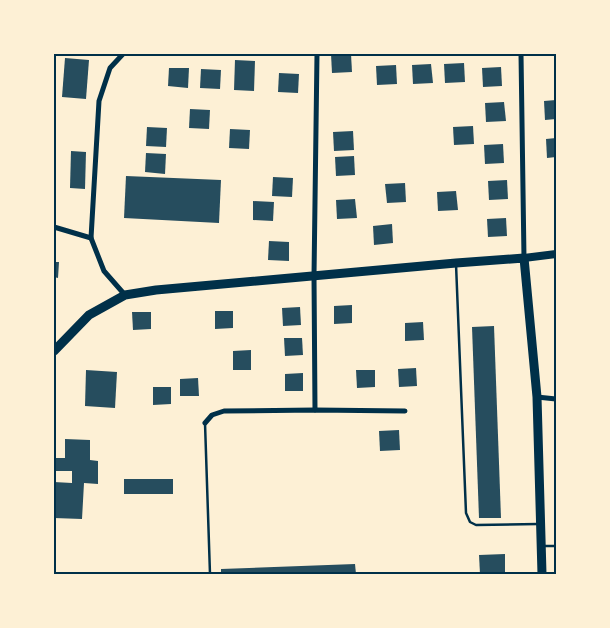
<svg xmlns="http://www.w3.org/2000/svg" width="610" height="628" font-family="Lato,sans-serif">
<rect width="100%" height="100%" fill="#fdf0d5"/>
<g fill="#264d5e">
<path d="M331,54h20l1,18 -20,1z"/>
<path d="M65,58l24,2 -3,39 -24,-2z"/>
<path d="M235,60l20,1 -1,30 -20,-1z"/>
<path d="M464,63l1,19 -20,1 -1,-19z"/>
<path d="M431,64l2,19 -20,1 -1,-19z"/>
<path d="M396,65l1,19 -20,1 -1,-19z"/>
<path d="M501,67l1,19 -19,1 -1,-19z"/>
<path d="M169,68h20l-1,20 -20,-2z"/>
<path d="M201,69l20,1 -1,19 -20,-1z"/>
<path d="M279,73l20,1 -1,19 -20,-1z"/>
<path d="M556,100v19l-11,1 -1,-19z"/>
<path d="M504,102l2,19 -20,1 -1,-19z"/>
<path d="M190,109l20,1 -1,19 -20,-1z"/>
<path d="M473,126l1,18 -20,1 -1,-18z"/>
<path d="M147,127l20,1 -1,19 -20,-1z"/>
<path d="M230,129l20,1 -1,19 -20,-1z"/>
<path d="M353,131l1,19 -20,1 -1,-19z"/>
<path d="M556,138v19l-9,1 -1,-19z"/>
<path d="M503,144l1,19 -19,1 -1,-19z"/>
<path d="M71,151l15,1 -1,37 -15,-1z"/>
<path d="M146,153l20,1 -1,20 -20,-2z"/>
<path d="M354,156l1,19 -19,1 -1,-19z"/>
<path d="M126,176l95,4 -2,43 -95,-5z"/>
<path d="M273,177l20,1 -1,19 -20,-1z"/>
<path d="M507,180l1,19 -19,1 -1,-19z"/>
<path d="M405,183l1,19 -19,1 -2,-19z"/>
<path d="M456,191l2,19 -20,1 -1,-19z"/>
<path d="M355,199l2,19 -20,1 -1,-19z"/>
<path d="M253,201l21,1 -1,19 -20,-1z"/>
<path d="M506,218l1,18 -19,1 -1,-18z"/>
<path d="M392,224l1,19 -19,2 -1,-19z"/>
<path d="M269,241l20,1v19l-21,-1z"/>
<path d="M54,262h5l-1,16 -4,-1z"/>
<path d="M352,305v18l-18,1v-18z"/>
<path d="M300,307l1,18 -18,1 -1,-18z"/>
<path d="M215,311h18v17l-18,1z"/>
<path d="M132,312h19v17l-18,1z"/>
<path d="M423,322l1,18 -19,1v-18z"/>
<path d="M494,326l7,192h-22l-7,-191z"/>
<path d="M284,338h18l1,17 -18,1z"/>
<path d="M251,350v20h-18v-19z"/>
<path d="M416,368l1,18 -18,1 -1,-18z"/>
<path d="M86,370l31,2 -2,36 -30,-2z"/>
<path d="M356,370h19v17l-18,1z"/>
<path d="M303,373v18h-18v-17z"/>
<path d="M198,378l1,18h-19v-17z"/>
<path d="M153,387h18v17l-18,1z"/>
<path d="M399,430l1,20 -20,1 -1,-20z"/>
<path d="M65,439l25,1v20l8,1v23l-14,-1 -2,36 -28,-1v-36l18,1v-12h-17v-3h-1v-10h11z"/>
<rect x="124" y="479" width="49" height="15"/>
<path d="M505,554v20h-25l-1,-19z"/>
<path d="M355,564l1,10h-135v-5z"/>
</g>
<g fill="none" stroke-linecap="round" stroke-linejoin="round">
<g stroke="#003049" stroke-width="2.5">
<path d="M456,264l10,249 4,9 6,3 62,-1"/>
<path d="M205,423l5,151"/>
<path d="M543,546h13"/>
</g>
<g stroke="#003049" stroke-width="5">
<path d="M123,54l-13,14 -11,33 -8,137 13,33 21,24"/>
<path d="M521,54l3,204"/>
<path d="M54,227l37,11"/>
<path d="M537,397l19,2"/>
<path d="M315,410l-1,-134 3,-222"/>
<path d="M205,423l7,-8 12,-4 91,-1 90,1"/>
</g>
<path stroke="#003049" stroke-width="8" d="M524,258l32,-4"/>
<path stroke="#003049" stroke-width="9" d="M54,351l35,-36 36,-20 31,-5 300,-27 68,-5 13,139 5,177"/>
</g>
<rect width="610" height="628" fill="none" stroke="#fdf0d5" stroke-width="110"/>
<rect x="55" y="55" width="500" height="518" fill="none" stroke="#003049" stroke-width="2"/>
</svg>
